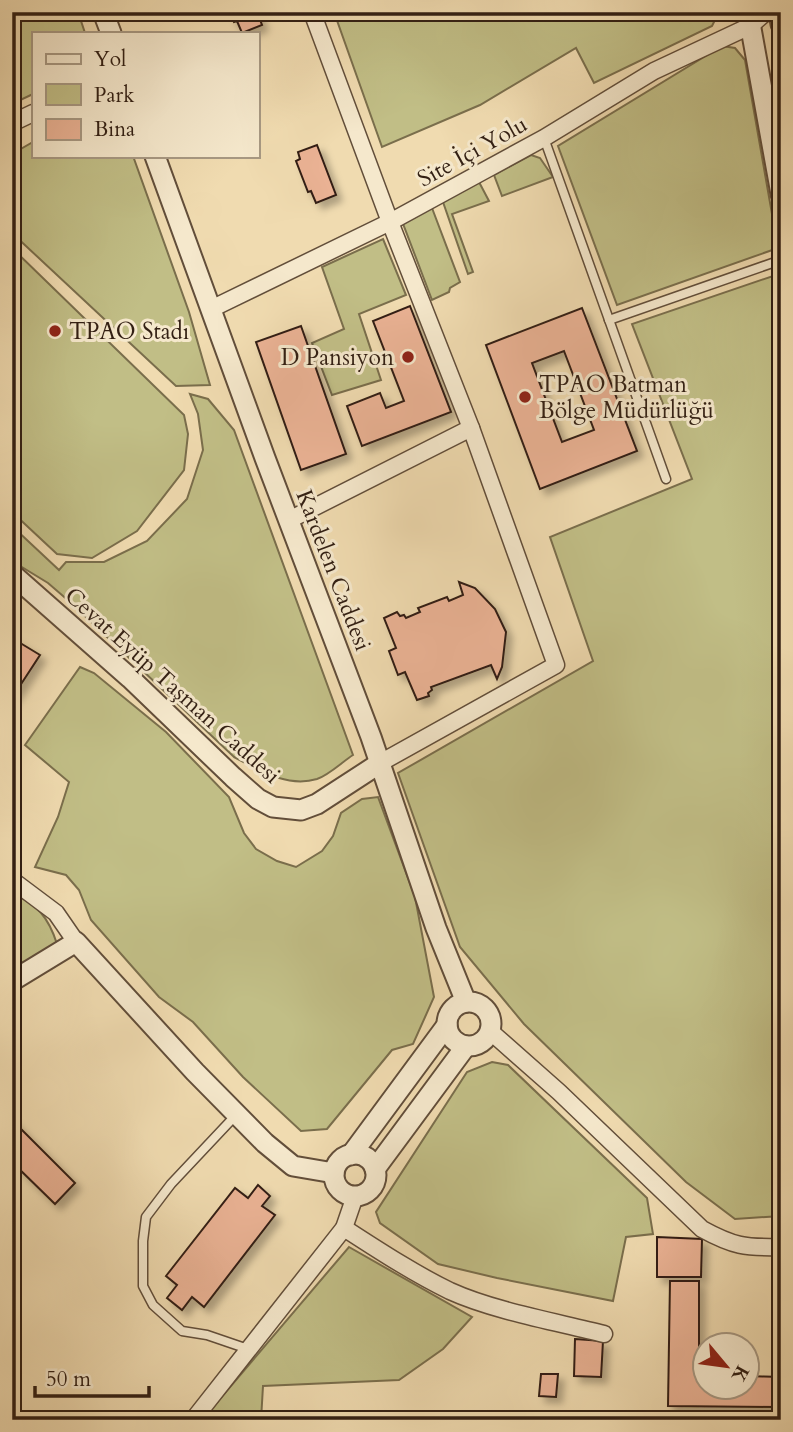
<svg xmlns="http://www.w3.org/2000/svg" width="793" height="1432" font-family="Cardo,serif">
<defs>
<filter id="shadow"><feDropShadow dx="6" dy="6" stdDeviation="3.5" flood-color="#0004"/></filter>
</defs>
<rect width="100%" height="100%" fill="#f0dbb0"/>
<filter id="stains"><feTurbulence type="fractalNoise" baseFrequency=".00286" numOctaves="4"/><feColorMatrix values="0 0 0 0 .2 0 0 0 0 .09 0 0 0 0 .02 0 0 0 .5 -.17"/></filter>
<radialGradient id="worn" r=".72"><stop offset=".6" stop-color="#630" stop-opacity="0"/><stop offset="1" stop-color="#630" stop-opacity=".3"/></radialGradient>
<g fill="#c1be86" stroke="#7a6e4c" stroke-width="2">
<path d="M12,12h66l7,21h-52v61l-21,10z"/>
<path d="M334,12h385l-7,14 -118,57 -18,-35 -96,57 -98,42z"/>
<path d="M722,46l13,2 10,12 33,188 -161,57 -59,-159z"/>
<path d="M33,142v14h100l56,156 21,73 -34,1 -164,-153v-79z"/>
<path d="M531,155l9,3 13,19 -51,19 -8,-21z"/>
<path d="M479,182l10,19 -37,13 21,58 -5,2 -25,-72z"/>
<path d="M432,208l28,74 -10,6 -1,4 -17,8 -30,-79z"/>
<path d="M383,239l23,56 -47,19 22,66 -49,15 -20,-52 32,-14 -22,-62z"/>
<path d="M12,248l172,167 4,19 -4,36 -47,61 -45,27 -35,-4 -45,-42z"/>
<path d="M773,276l8,45v895l-46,3 -49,-37 -162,-158 -64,-77 -62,-174 195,-112 -43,-124 142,-58 -60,-155z"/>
<path d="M190,394l18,5 26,31 119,325c-11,7 -24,20 -36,24 -30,9 -58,-9 -83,-22l-164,-155 -22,-19 -36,-22v-35l47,44 7,-8h38l43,-21 40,-42 16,-49 -5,-36z"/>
<path d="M80,667l14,6 72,59 63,65 15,36 12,16 21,12 19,6 26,-16 11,-15 8,-23 21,-14 16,-2 37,100 19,100 -21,47 -21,6 -65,79 -26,2 -58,-54 -50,-55 -34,-25 -68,-77 -12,-30 -13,-15 -31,-8 23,-50 11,-35 -44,-37z"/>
<path d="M12,892c26,14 36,24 45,52l-45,25z"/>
<path d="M492,1062l16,3 139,133 6,36 -27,3 -13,64 -116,-23 -59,-14 -58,-41 -4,-11 91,-140z"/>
<path d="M349,1247l123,70 -29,32 -44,31 -136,6 -2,34h-59z"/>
</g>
<g fill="#eab294" stroke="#321f13" stroke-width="2" fill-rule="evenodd" filter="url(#shadow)">
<path d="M230,12h27l5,13 -20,8 -5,-12 -3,1z"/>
<path d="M317,145l19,50 -20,8 -5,-12 -3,1 -12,-31 4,-2 -2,-7z"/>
<path d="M410,306l41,106 -89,34 -15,-40 33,-13 6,15 18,-7 -31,-80z"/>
<path d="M582,308l55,143 -97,38 -54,-144zM564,351l30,79 -32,12 -30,-79z"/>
<path d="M301,326l45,128 -45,16 -45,-128z"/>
<path d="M459,582l16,6 20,21 11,23 -4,35 -5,12 -6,-14 -60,22 1,3 -4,3 1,3 -12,4 -12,-28 -7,3 -9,-24 7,-3 -12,-30 13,-6 3,4 4,-1 2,3 14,-6 -2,-4 29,-11 2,4 14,-6z"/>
<path d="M12,638l28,17 -28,43z"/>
<path d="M12,1120l63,63 -20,21 -43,-42z"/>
<path d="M258,1185l12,11 -8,10 13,9 -71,92 -12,-10 -10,13 -15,-12 10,-13 -11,-9 69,-88 13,10z"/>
<path d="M657,1237l45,2 -1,38h-44z"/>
<path d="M670,1281h29v94l7,1v10h42v-10l33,1v30l-113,-1z"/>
<path d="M575,1339l28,2 -2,36 -27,-1z"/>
<path d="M541,1374h17l-2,23 -17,-1z"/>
</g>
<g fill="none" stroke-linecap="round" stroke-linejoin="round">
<defs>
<g id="service">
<path d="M544,138l122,341"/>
<path d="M609,320l172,-60"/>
<path d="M235,1116l-64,68 -25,33 -3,24v45l10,19 29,26 25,4 41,14"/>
</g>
<g id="minor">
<path d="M312,12l78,210 81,206 85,237 -176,98"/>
<path d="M12,123l21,-10"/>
<path d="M211,309l179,-87 154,-84 110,-67 96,-45 16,-14"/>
<path d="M289,520l182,-92"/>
<path d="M12,880l44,33 20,29"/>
<path d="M491,1032l68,60 143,137c31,17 43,19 79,18"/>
<path d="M344,1228c34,22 69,45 106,63 44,20 107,31 154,43"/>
<path d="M193,1420l151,-192 11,-32"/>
</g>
<g id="tertiary">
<path d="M103,12l8,21"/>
<path d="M748,12l33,182"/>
<path d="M779,12l2,12"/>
<path d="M155,156l110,302 106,279 65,191 30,74"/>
<path d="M12,574l118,104 103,99 25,22 15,8 28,3 16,-6 63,-41"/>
<path d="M12,981l64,-39 119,130 70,71 28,23 41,7"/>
<circle cx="469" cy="1024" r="22"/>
<circle cx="355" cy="1175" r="21"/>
<path d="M351,1155l96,-130"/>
<path d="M375,1169l91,-123"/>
</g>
</defs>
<use href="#service" stroke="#624e3a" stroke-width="11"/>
<use href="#minor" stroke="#624e3a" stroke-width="19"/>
<use href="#tertiary" stroke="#624e3a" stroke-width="23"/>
<use href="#service" stroke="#f5e8cc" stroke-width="8"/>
<use href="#minor" stroke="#f5e8cc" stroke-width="16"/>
<use href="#tertiary" stroke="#f5e8cc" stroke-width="19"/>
</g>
<g fill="#8f2418" stroke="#f5e8cc" stroke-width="2.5">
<circle cx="55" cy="331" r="7"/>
<circle cx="408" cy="357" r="7"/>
<circle cx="525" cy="397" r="7"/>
</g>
<g text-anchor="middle" stroke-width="6" stroke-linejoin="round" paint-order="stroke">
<g font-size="23" fill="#321f13" stroke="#f5e8cc">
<text transform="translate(472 151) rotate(-29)" y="8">Site İçi Yolu</text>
<text transform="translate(334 570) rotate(69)" y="8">Kardelen Caddesi</text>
<text transform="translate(173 685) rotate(42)" y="8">Cevat Eyüp Taşman Caddesi</text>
</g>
<g font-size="23" fill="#321f13" stroke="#f5e8cc" text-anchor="start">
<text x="69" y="339">TPAO Stadı</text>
<text x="394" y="365" text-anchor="end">D Pansiyon</text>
<text x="539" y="392">TPAO Batman<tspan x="539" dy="26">Bölge Müdürlüğü</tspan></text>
</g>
</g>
<rect width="793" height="1432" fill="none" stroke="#f0dbb0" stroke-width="42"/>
<rect x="14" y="14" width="765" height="1404" fill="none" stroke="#321f13" stroke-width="3.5"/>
<rect x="21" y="21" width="751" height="1390" fill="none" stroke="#321f13" stroke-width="2"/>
<rect x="32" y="32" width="228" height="126" fill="#f5e8cc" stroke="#a79882" stroke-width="2"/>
<rect x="46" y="54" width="35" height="10" fill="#f5e8cc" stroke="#a79882" stroke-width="2"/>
<text x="94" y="66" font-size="21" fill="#321f13">Yol</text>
<rect x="46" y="84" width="35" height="21" fill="#c1be86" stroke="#a79882" stroke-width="2"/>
<text x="94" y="102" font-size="21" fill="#321f13">Park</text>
<rect x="46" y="119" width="35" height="21" fill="#eab294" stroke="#a79882" stroke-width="2"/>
<text x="94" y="136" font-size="21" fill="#321f13">Bina</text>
<g transform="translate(726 1366) rotate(119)"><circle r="33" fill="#f5e8cc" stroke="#a79882" stroke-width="2"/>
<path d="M0-5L12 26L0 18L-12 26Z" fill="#8f2418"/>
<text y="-10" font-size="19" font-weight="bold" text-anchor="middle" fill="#321f13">K</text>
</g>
<path d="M35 1386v10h114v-10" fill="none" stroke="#321f13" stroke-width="3.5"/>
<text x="46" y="1386" font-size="21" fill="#321f13" stroke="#f5e8cc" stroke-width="5" paint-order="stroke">50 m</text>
<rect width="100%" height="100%" filter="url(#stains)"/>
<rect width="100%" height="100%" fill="url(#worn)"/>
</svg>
